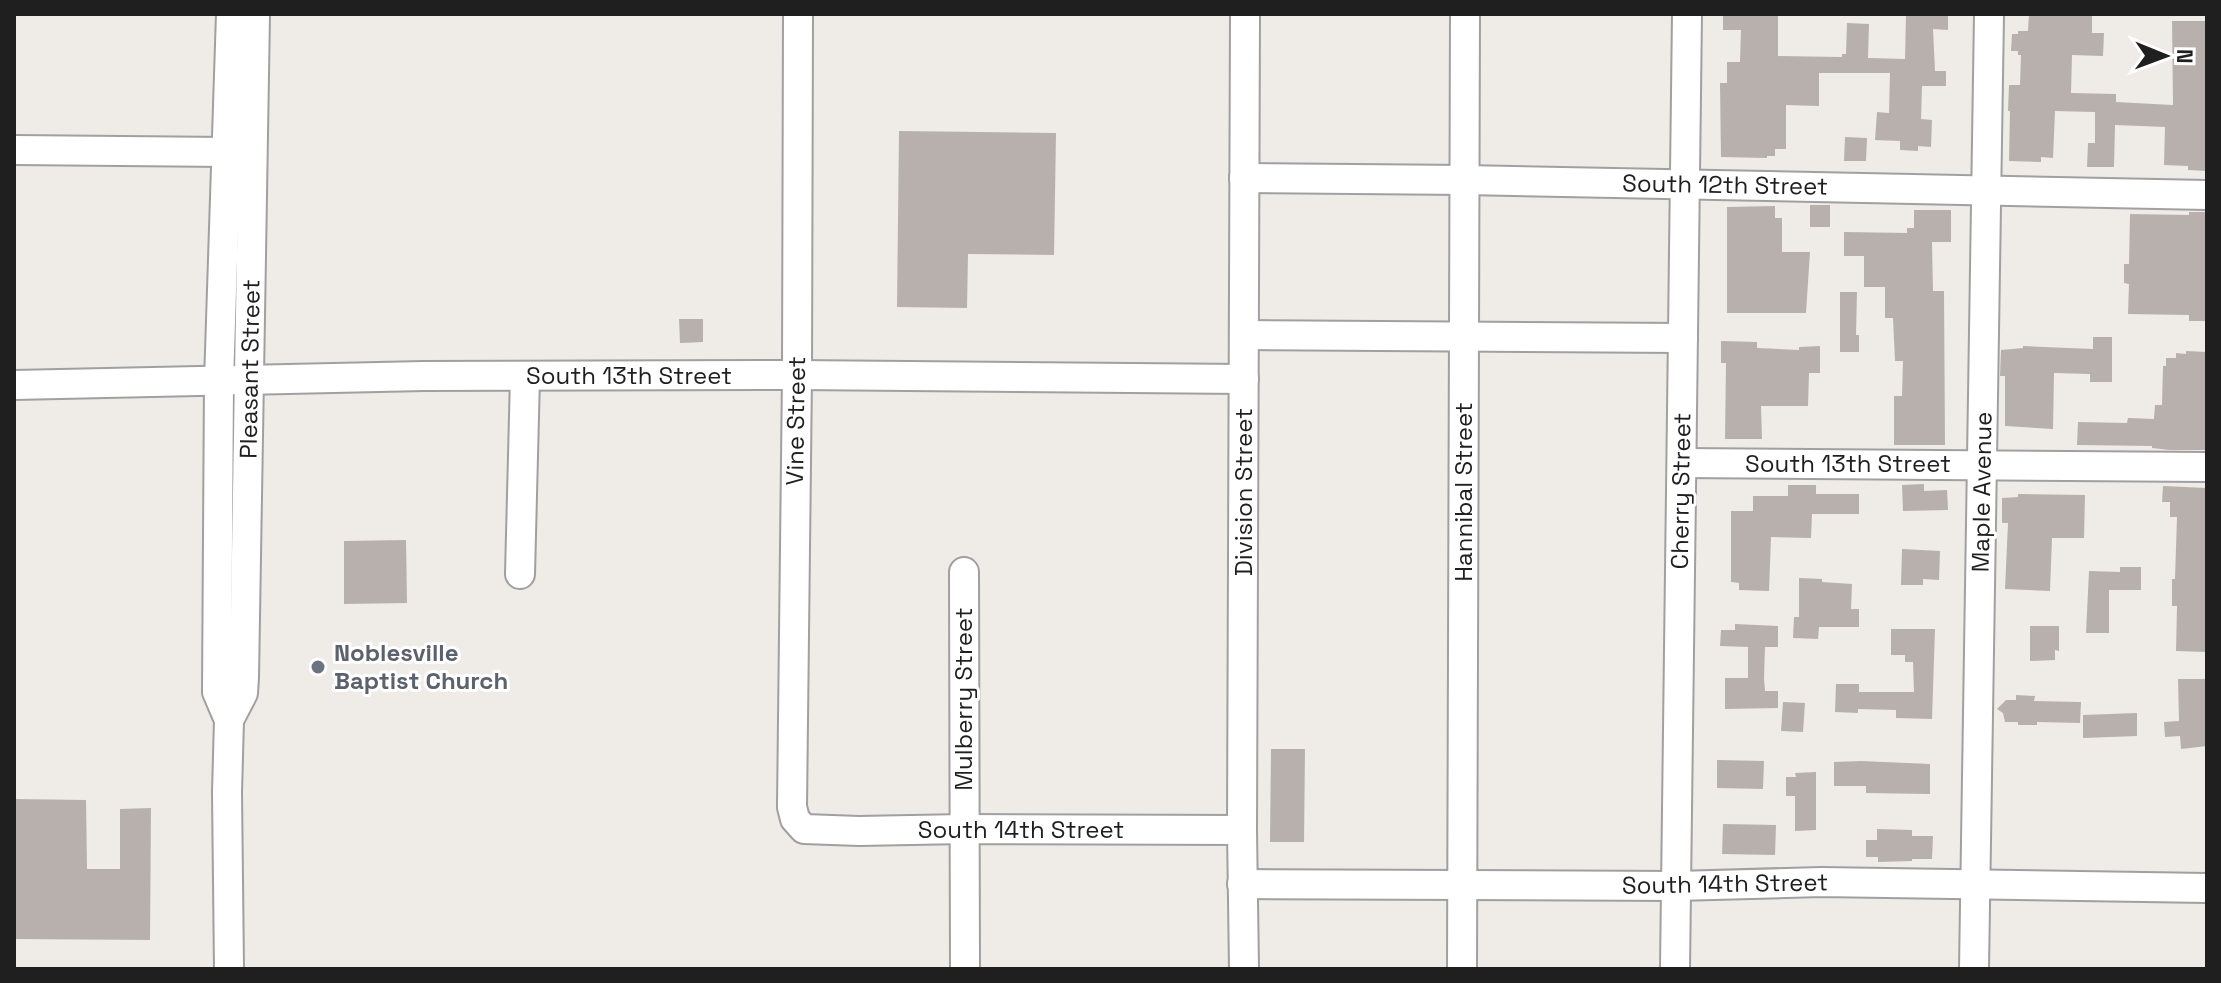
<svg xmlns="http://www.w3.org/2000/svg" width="2221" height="983" font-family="'Space Grotesk',sans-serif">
<rect width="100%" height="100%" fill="#efebe6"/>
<g fill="#b8b0ac">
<path d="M1723,14l55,1v41l64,1v-3h4l1,-31 22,1 -1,34 37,1 1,-45h42v16l-15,-1 2,42h11v15h-24l-1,33 11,1 -1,27 -13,-1v5l-18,-1v-9l-25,-1 2,-28 12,1 1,-40h-71v33l-33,-1v44h-11v7h-8v2l-46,-1 -1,-74h7v-21h13l1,-32h-18z"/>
<path d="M2029,14h63v19h12l-1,23 -31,-1 -1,38 45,1v8l57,3 -1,-84h35v150l-19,-1v-4l-24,-1 1,-38 -50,-2 -1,42h-27l1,-24h7v-31l-40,-1 -2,47 -12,-1v5l-32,-1 1,-50h-2l1,-26h11l1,-30h-3v-4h-7l1,-17h6v-3h10z"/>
<path d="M899,131l157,2 -2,122 -86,-1 -1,54 -70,-1z"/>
<path d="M1845,137l22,1 -1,23h-22z"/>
<rect x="1810" y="205" width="20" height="22"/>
<path d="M1775,206v12h7v34h28l-4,61h-79v-106z"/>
<path d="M1914,210h37v32h-19l1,49h11l1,154h-51v-49h8l1,-35h-8l-2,-43h-8v-31h-21v-31h-20v-24l63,1v-5h7z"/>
<path d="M2189,212h18v109h-18v-6l-61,-1 1,-30 -5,-1v-19h5l1,-50 59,1z"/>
<path d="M1840,292h17l-1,43h3v17h-19z"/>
<path d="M679,319h24v23l-23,1z"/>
<path d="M2093,337h19v45h-22v-8l-36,-1 -1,56 -48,-3v-50h-5l1,-26 22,-2v-2l70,3z"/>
<path d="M1721,341l36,1v6l42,2v-3l21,-1v27h-11l-1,33h-47l1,33h-37l1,-76h-5z"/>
<path d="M2186,351l21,1v98h-37l-18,-2v-2l-75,-1 1,-23 49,1 1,-5 26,1 1,-14h7l1,-39h3v-8h10v-5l10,1z"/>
<path d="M1924,484v7l23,-1 1,20 -45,1 -1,-26z"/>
<path d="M1788,485h28v9h43v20h-47l-1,24 -40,-1 -2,54 -30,-1v-7l-8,-1v-71h22v-15h35z"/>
<path d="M2163,486l44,2v164l-31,-1 1,-45h-5v-27h3l2,-62h-7v-15h-8z"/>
<path d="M2018,494l67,1 -1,43h-32l-2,53 -45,-2 3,-66h-6v-25l16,-1z"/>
<path d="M406,540l1,63 -63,1v-63z"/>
<path d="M1902,549l38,2 -1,29 -16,-1v6h-22z"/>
<path d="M2120,567h21v23h-32v43h-23l3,-62 31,1z"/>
<path d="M1799,578l23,1v3l30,2 -1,25h8v18h-40l-1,12 -25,-1 1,-21h5z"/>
<path d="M1735,624l43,2v21h-13l-1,31 1,13h13v17l-53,1v-31h23v-31l-28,-1 1,-16h14z"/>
<path d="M2030,626h29v25l-4,-1v10l-25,1z"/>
<path d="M1891,629h44l-3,90 -36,-1v-8l-38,-1v4l-23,-1 1,-28h23v8h55l-1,-30h-8v-7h-14z"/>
<path d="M2178,679h29v67l-26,3 -1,-13 -15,1 -1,-15 15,-1z"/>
<path d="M2016,695l19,1 -1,5 47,1 -1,21 -43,-1v3h-19v-3h-13l-2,-9 -6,-4 9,-9h10z"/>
<path d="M1783,702l22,1 -2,29 -22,-1z"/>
<path d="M2137,713v23l-54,2v-23z"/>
<path d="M1271,749h34l-1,93h-34z"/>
<path d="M1717,760l47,1 -1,28 -46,-1z"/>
<path d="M1861,761l69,3v30l-64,-1v-7h-32v-24z"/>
<path d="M1816,772v58l-21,1v-35h-9v-19h10l-1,-4z"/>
<path d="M14,799l72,1 1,69h33v-60l31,-1 -1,132 -136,-1z"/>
<path d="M1723,824l53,1 -1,30 -53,-1z"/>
<path d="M1877,829l35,1v6h21l-1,23h-20v2l-34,1v-5h-12v-17h11z"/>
</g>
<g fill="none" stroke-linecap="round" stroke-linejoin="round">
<defs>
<g id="minor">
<path d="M798,14l-1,361 -5,432 3,12 9,10 55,2 105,-2 278,1"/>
<path d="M14,150l213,2"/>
<path d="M1244,178l221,2 742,15"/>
<path d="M1244,335l439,3"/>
<path d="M14,385l410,-9 373,-1 447,4"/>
<path d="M1682,463l525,4"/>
<path d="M964,572l1,397"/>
<path d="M520,574l5,-197"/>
<path d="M229,720l14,-27 1,-16 11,-663"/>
<path d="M1242,884l434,2 145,-4 386,6"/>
<path d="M229,969l-2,-177 2,-72 -12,-28 2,-310 12,-368"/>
<path d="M1244,969l-2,-139 3,-816"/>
<path d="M1462,969l3,-955"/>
<path d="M1675,969l12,-955"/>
<path d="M1974,969l15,-955"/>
</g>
</defs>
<use href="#minor" stroke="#a0a0a0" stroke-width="32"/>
<use href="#minor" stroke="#fff" stroke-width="28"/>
</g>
<circle fill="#6b7280" stroke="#fff" stroke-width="3" cx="318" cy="667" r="8"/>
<g text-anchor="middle" stroke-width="6" stroke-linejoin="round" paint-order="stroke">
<g font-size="24" fill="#1f1f1f" stroke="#fff">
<text transform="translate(1725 185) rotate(1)" y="8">South 12th Street</text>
<text transform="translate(250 369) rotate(-89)" y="8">Pleasant Street</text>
<text x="629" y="384">South 13th Street</text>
<text transform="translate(796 421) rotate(-89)" y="8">Vine Street</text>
<text x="1848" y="472">South 13th Street</text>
<text transform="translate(1681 491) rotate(-89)" y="8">Cherry Street</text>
<text transform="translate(1244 492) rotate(-90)" y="8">Division Street</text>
<text transform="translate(1464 492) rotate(-90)" y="8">Hannibal Street</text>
<text transform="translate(1982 492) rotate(-89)" y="8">Maple Avenue</text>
<text transform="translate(964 699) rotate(-90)" y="8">Mulberry Street</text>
<text x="1021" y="838">South 14th Street</text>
<text transform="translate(1725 884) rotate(-1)" y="8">South 14th Street</text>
</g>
<g font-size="24" font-weight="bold" fill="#5b616d" stroke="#fff" text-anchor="start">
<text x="334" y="661">Noblesville<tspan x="334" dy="28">Baptist Church</tspan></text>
</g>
</g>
<rect width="2221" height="983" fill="none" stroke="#1f1f1f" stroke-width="32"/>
<g transform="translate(2165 56) rotate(91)" stroke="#ffffff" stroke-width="6" paint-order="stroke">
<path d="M0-6L14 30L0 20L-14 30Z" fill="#1f1f1f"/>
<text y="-12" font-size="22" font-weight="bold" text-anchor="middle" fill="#1f1f1f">N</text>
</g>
</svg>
